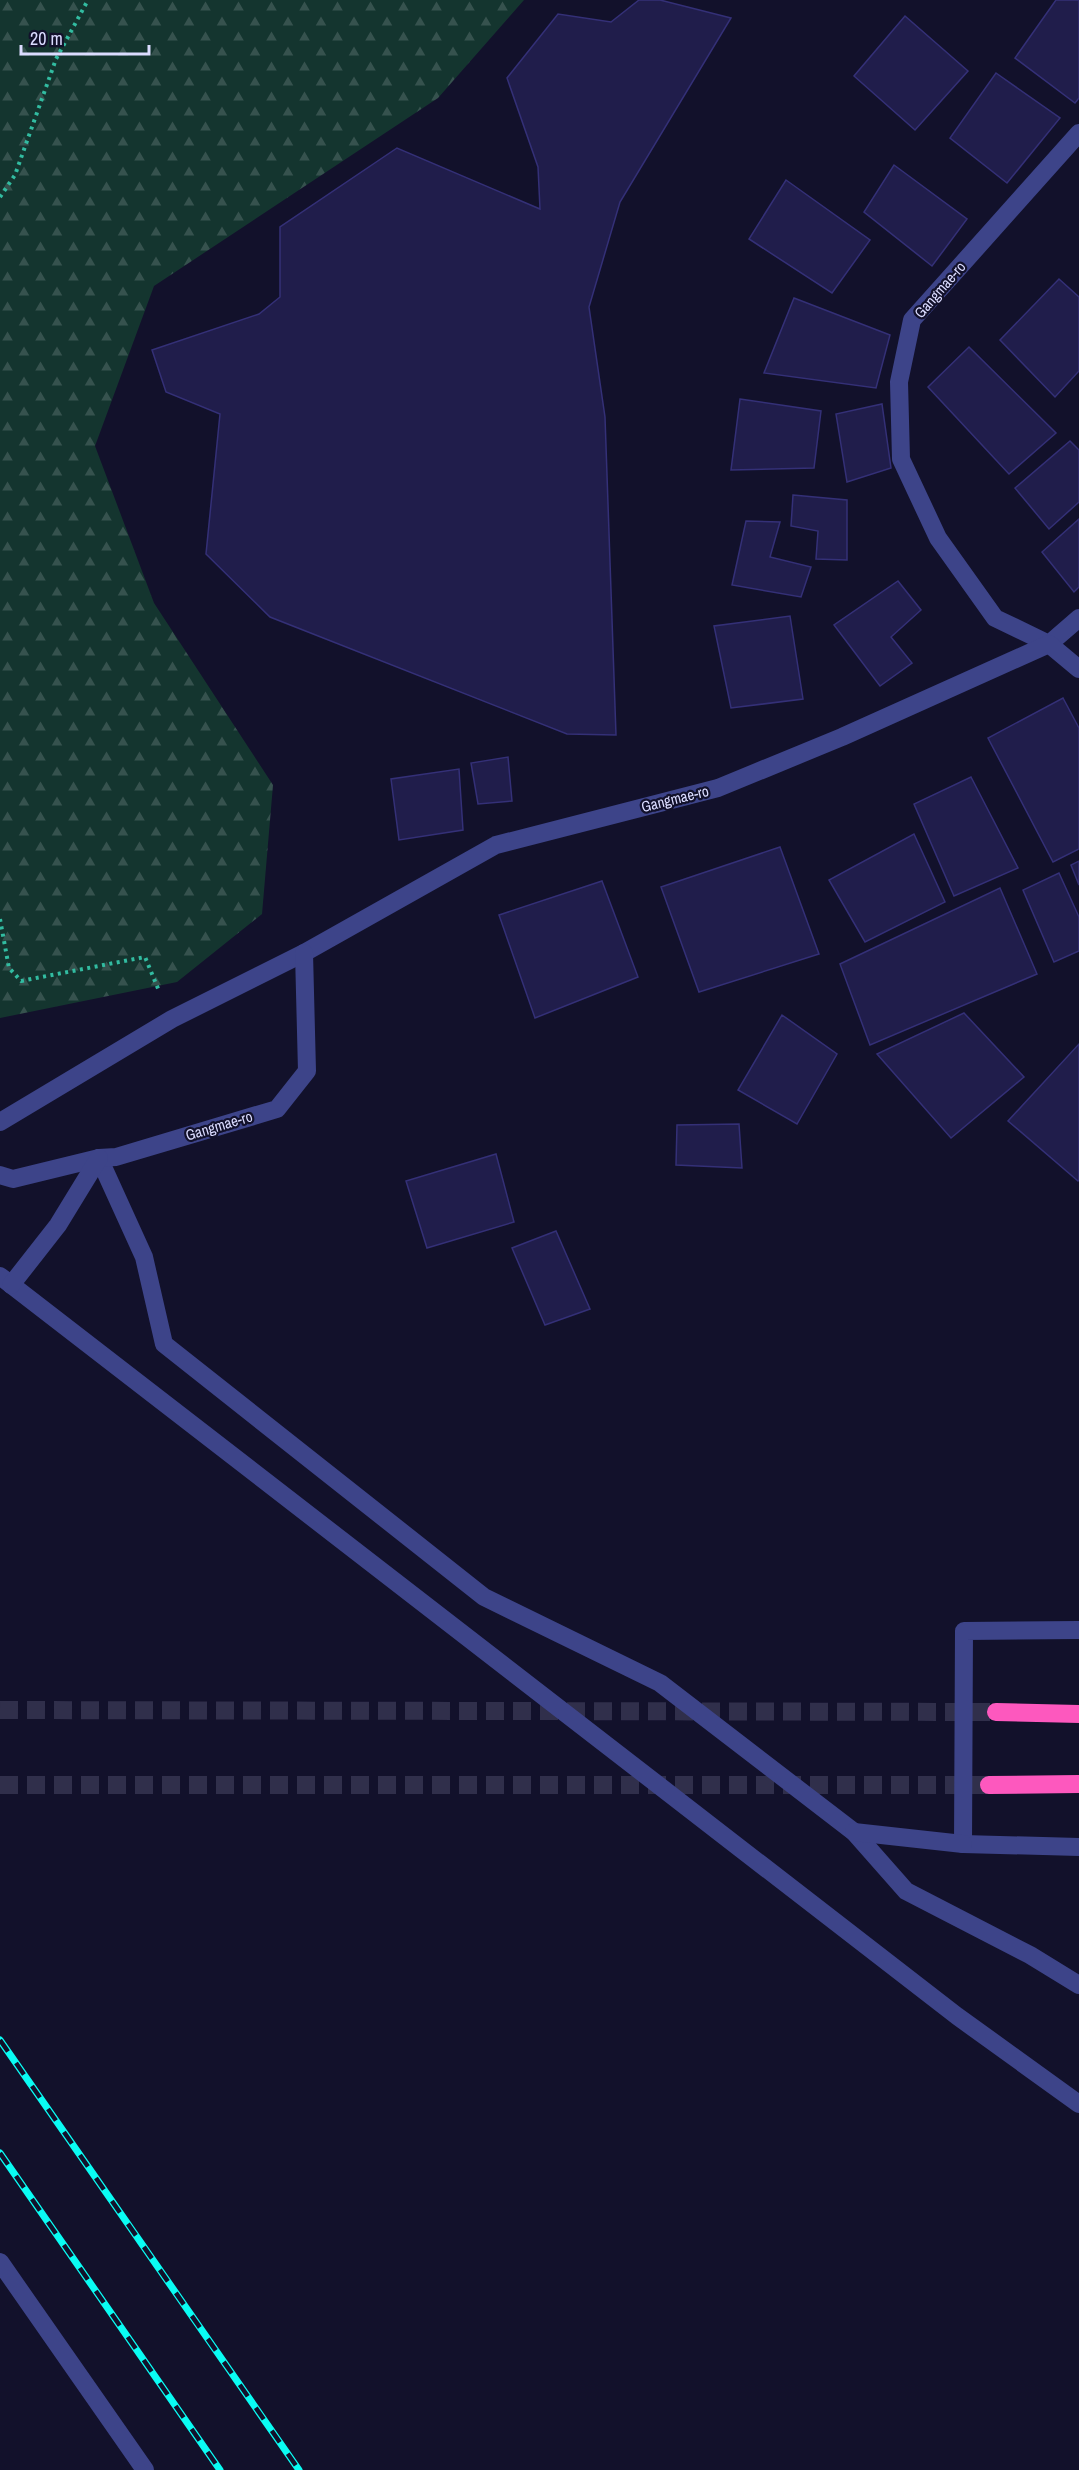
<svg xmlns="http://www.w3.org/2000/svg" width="1079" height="2470" font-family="'Archivo Narrow',sans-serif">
<defs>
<pattern id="forest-firs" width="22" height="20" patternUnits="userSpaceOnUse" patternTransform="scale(1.5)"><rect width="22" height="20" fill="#14352f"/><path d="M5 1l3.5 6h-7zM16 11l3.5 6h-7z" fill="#36524e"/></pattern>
</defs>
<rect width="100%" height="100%" fill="#12112b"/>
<path fill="url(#forest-firs)" d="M0,0h524l-86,98 -284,188 -59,160 59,157 119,182 -11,129 -85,68 -177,36z"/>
<g fill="#201d4b" stroke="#343077" stroke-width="1.5">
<path d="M639,0h21l71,18 -111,184 -31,105 16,110 11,318 -49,-1 -297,-117 -64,-63 14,-140 -54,-22 -14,-42 107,-36 21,-17v-70l117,-79 143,61 -2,-42 -31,-89 51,-64 53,8z"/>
<path d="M1056,0h23v98l-4,5 -60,-45z"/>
<path d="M905,16l63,55 -53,59 -61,-54z"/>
<path d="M996,73l64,45 -53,65 -57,-45z"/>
<path d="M894,165l73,54 -35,47 -68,-54z"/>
<path d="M786,180l84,60 -38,53 -83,-54z"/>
<path d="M1059,279l20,18v74l-24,26 -55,-57z"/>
<path d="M794,298l96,37 -14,53 -112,-15z"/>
<path d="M969,347l87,86 -47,41 -81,-87z"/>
<path d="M740,399l81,12 -7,57 -83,2z"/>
<path d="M882,404l9,64 -44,14 -11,-68z"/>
<path d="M1070,441l9,9v52l-30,27 -34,-41z"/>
<path d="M793,495l54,5v60l-31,-1 2,-28 -27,-5z"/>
<path d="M1079,519v68l-5,5 -32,-40z"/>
<path d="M746,521l34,1 -10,35 41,10 -10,30 -69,-12z"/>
<path d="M898,581l23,29 -30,27 21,26 -32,23 -46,-61z"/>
<path d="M790,616l13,83 -72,9 -17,-82z"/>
<path d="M1063,698l16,30v121l-26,13 -65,-124z"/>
<path d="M508,757l4,44 -34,3 -7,-41z"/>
<path d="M459,769l4,61 -64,10 -8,-61z"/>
<path d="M971,777l47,91 -64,28 -40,-92z"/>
<path d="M914,834l31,68 -80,40 -36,-62z"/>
<path d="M780,847l39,107 -120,38 -38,-105z"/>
<path d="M1079,861v24l-8,-20z"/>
<path d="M1059,873l20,44v34l-25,11 -31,-72z"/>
<path d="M602,881l36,96 -103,41 -36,-103z"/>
<path d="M1000,888l37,86 -167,71 -30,-81z"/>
<path d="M964,1013l60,64 -73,61 -74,-84z"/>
<path d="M782,1015l55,39 -40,70 -59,-34z"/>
<path d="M1079,1044v136l-1,1 -70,-60z"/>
<path d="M739,1124l3,44 -66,-3 1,-40z"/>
<path d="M496,1154l18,68 -87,26 -21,-67z"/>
<path d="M556,1231l34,78 -45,16 -33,-77z"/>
</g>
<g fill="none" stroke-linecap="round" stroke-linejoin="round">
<g stroke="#302f4b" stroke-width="18" stroke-dasharray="18 9" stroke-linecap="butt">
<path d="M0,1710l996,2"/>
<path d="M0,1785h989"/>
</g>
<g stroke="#32bca1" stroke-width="4" stroke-dasharray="3 4.5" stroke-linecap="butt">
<path d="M0,197l15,-22 41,-116 32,-59"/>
<path d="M0,919l9,49 12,13 124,-24 14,34"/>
</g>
<g stroke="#3d4489" stroke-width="18">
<path d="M1079,133l-167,187 -13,62 2,77 37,79 57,80 54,26 30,-26"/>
<path d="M0,1122l172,-103 132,-66 192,-108 222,-57 124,-51 207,-93 30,25"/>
<path d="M99,1158l45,99 20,87 320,253 176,86 194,149 52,59 124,64 49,30"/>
<path d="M0,1175l13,4 86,-21 17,-1 161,-48 30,-38 -3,-118"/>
<path d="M0,1276l957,740 122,88"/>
<path d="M11,1285l47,-60 41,-67"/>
<path d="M1079,1630l-115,1 -1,213 116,3"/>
<path d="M854,1832l109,12"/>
<path d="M0,2262l145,208"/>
</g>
<g stroke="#fd58be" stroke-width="18">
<path d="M996,1712l83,2"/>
<path d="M989,1785l90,-1"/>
</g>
<defs>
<g id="rail">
<path d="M0,2040l299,430"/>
<path d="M0,2153l220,317"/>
</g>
</defs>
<use href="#rail" stroke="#0afcf3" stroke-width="7"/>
<use href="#rail" stroke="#12112b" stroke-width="4.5" stroke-dasharray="14" stroke-linecap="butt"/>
</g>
<g text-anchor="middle" stroke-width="4.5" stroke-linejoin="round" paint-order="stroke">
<g font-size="15" fill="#dbdcff" stroke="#12112b">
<text transform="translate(940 290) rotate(-49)" y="5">Gangmae-ro</text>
<text transform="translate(675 799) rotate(-14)" y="5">Gangmae-ro</text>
<text transform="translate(219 1126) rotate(-17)" y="5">Gangmae-ro</text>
</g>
</g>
<path d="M21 45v9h128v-9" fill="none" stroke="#dbdcff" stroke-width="3"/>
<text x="30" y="45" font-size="18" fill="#dbdcff" stroke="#12112b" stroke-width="4.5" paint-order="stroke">20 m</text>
</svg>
